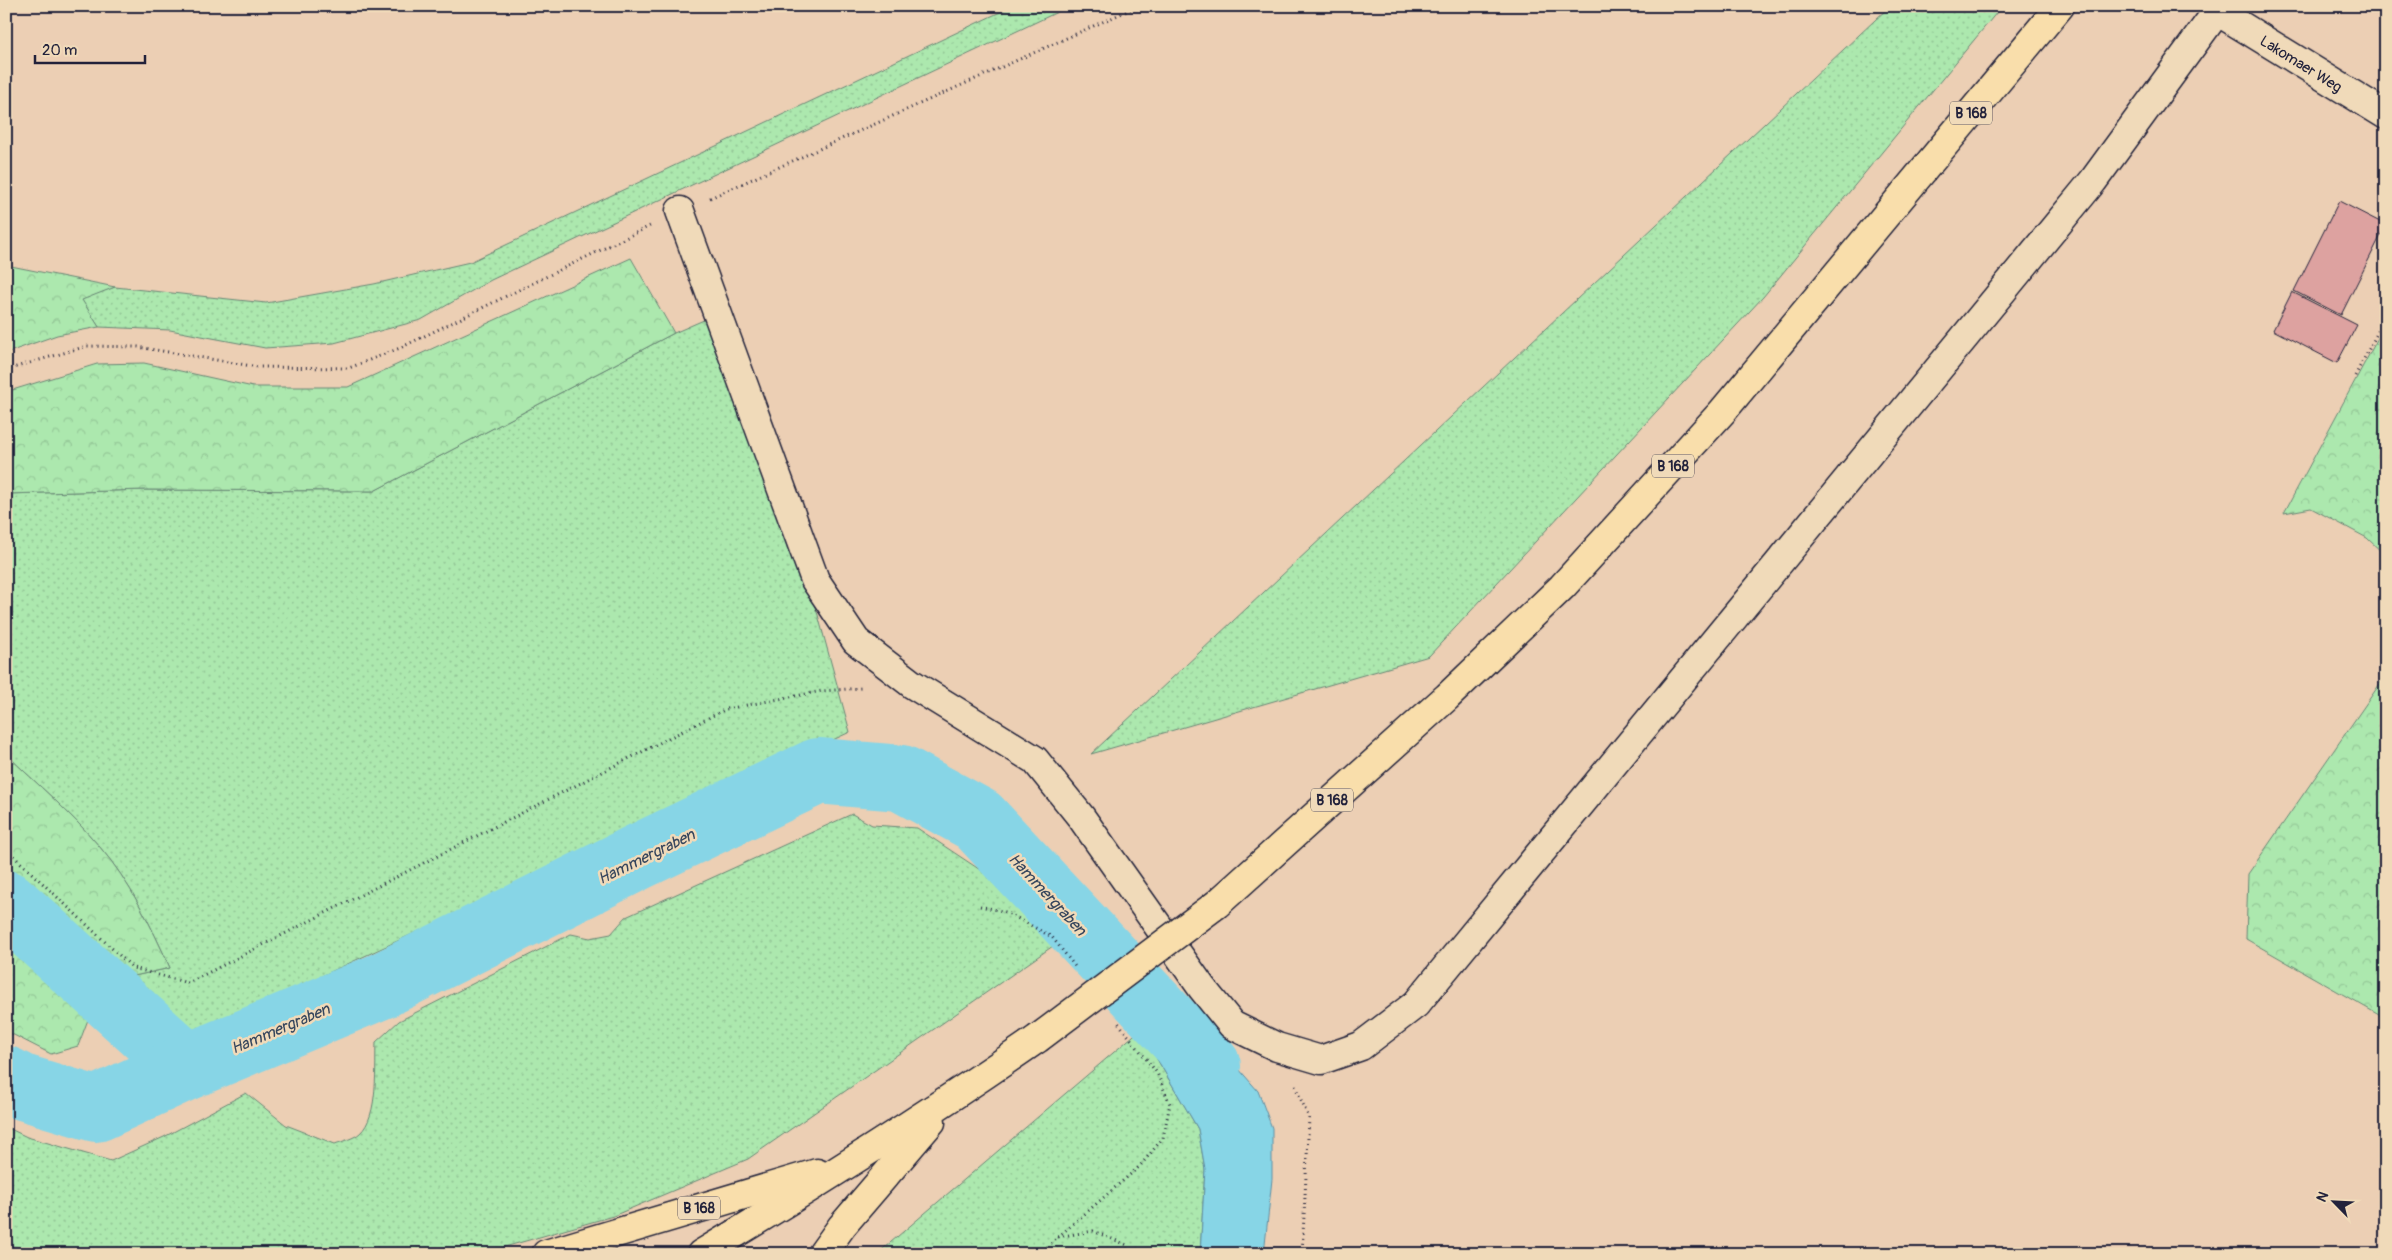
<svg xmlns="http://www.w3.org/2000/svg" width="2392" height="1260" font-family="Pangolin,sans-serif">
<defs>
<pattern id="grass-dots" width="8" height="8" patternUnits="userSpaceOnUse" patternTransform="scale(1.25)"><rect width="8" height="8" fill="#ace8ae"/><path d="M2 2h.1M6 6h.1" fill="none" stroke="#94c797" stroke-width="1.8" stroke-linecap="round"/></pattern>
<pattern id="forest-crowns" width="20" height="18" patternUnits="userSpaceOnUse" patternTransform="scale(1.25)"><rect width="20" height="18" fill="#ace8ae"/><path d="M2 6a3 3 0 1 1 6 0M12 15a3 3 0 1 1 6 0" fill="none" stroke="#94c797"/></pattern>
</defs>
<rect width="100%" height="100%" fill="#eccfb4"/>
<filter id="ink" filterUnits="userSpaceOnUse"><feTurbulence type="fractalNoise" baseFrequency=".02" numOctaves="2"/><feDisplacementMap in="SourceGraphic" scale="10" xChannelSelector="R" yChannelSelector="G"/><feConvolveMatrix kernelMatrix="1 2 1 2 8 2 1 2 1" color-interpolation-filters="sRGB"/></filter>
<g filter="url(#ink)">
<g fill="url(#grass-dots)" stroke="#678574">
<path d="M1013,6h57l-579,274 -70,40 -87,23 -69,5 -95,-18 -71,-3 -18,-28 34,-12 151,16 108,-19 96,-22z"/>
<path d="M1890,6h112l-239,291 -334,359 -338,98z"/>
<path d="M706,319l112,296 32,117 -652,301 -32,-13 -41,-42 45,-10c-19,-43 -40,-86 -71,-122 -28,-33 -62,-62 -93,-92v-260l139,-4 229,1 300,-158z"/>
<path d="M852,814l20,11 45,3 98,65 48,46 -315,220 -135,57 -133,38h-421l-53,-9v-118l21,10 84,24 53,-24 82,-44 40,32 49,19c8,-3 20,-6 25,-11 19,-17 15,-67 16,-91l23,-21 172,-87 19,4 21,-4 15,-17z"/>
<path d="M1140,1030l58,99 7,40 -5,85h-323z"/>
</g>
<g fill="url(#forest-crowns)" stroke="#678574">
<path d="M631,258l43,75 -300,158 -229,-1 -139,4v-102l91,-28 47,-1 109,24h95z"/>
<path d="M6,265l109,22 -33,13 17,27 -42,8 -51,18z"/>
<path d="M2386,323v233l-19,-18 -56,-30 -27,5z"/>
<path d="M2386,675v344l-140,-80 2,-65z"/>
<path d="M6,754c31,30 65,59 93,92 31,36 52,79 71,122l-45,10 -119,-108z"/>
<path d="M6,933l86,76 -14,37 -27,8 -45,-23z"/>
</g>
<path fill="#87d5e6" stroke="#5f8da2" d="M1178,999l80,92 14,37v51l-8,75h-64l5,-85 -7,-40 -58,-99z"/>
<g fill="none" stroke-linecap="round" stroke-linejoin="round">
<g stroke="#87d5e6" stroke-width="66">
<path d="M6,903l181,164"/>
<path d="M6,1079l13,7 77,23 91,-42 194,-81 257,-129 180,-86 83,7 77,42 230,246"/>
</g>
</g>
<g fill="#dda2a0" stroke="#22223b">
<path d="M2339,201l47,24 -45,90 -47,-24z"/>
<path d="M2292,292l65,33 -20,38 -64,-33z"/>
</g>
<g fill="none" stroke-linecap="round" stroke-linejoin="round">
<defs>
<g id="minor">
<path d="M2217,11l169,104"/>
<path d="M680,211l135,369 41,61 56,43 123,76 46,57 121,171 30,37 45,22 44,13 40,-14 55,-42 677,-823 128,-175"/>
</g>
<g id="major">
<path d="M1217,904l230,-207 115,-110 160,-175 338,-406"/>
<path d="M546,1254l271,-81"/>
<path d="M701,1254c114,-68 226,-139 336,-215"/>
<path d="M822,1254l20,-28 89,-104"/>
</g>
</defs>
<use href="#minor" stroke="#22223b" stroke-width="31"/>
<use href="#major" stroke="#22223b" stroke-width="31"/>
<g stroke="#22223b" stroke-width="3" stroke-dasharray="1 4" stroke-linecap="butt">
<path d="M710,198l428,-192"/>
<path d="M6,370l81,-24 51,1 120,20 91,1 51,-20 252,-123"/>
<path d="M2355,376l31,-60"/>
<path d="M6,849l127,119 55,15 538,-274 96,-18 40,-3"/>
<path d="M980,906l26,6 46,25 25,32"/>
<path d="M1295,1086l14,32 -7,136"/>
<path d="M1058,1237l82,-71 23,-28 7,-34 -13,-31 -40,-52"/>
<path d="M1040,1254l18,-17 35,-6 34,14v9"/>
</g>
<use href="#minor" stroke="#f0dab9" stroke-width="28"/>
<use href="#major" stroke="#f9deab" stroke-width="28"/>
<defs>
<path id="major-bridge" d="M1037,1039l180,-135"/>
</defs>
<use href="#major-bridge" stroke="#22223b" stroke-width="31" stroke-linecap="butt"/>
<use href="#major-bridge" stroke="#f9deab" stroke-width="28"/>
</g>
</g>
<g text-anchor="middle" stroke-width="5" stroke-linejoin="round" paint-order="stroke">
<g fill="#f0dab9" stroke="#605961" stroke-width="1">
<rect x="1950" y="101.5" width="42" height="23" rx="4"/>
<rect x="1652" y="454.5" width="42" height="23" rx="4"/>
<rect x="1311" y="788.5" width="42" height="23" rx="4"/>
<rect x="678" y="1196.5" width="42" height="23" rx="4"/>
</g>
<g font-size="14" font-weight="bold" fill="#22223b">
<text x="1971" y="118">B 168</text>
<text x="1673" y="471">B 168</text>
<text x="1332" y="805">B 168</text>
<text x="699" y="1213">B 168</text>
</g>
<g font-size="15" fill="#22223b" stroke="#f0dab9">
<text transform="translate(2301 64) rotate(32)" y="5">Lakomaer Weg</text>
</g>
<g font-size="16" font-style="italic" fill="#36465d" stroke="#f0dab9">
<text transform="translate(646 856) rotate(-26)" y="6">Hammergraben</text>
<text transform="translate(1048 894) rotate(47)" y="6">Hammergraben</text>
<text transform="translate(280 1028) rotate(-23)" y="6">Hammergraben</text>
</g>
</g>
<rect width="2392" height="1260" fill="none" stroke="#f0dab9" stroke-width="25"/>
<rect x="12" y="12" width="2367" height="1235" fill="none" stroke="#22223b" stroke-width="2" filter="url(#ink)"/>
<g transform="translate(2334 1202) rotate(294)" stroke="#f0dab9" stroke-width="4" paint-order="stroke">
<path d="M0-4L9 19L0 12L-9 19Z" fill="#22223b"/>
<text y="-8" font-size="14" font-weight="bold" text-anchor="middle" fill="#22223b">N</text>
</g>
<path d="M35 55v8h110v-8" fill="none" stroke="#22223b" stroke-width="2.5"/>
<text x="42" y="55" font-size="15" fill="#22223b" stroke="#f0dab9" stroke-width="4" paint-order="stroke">20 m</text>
</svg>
